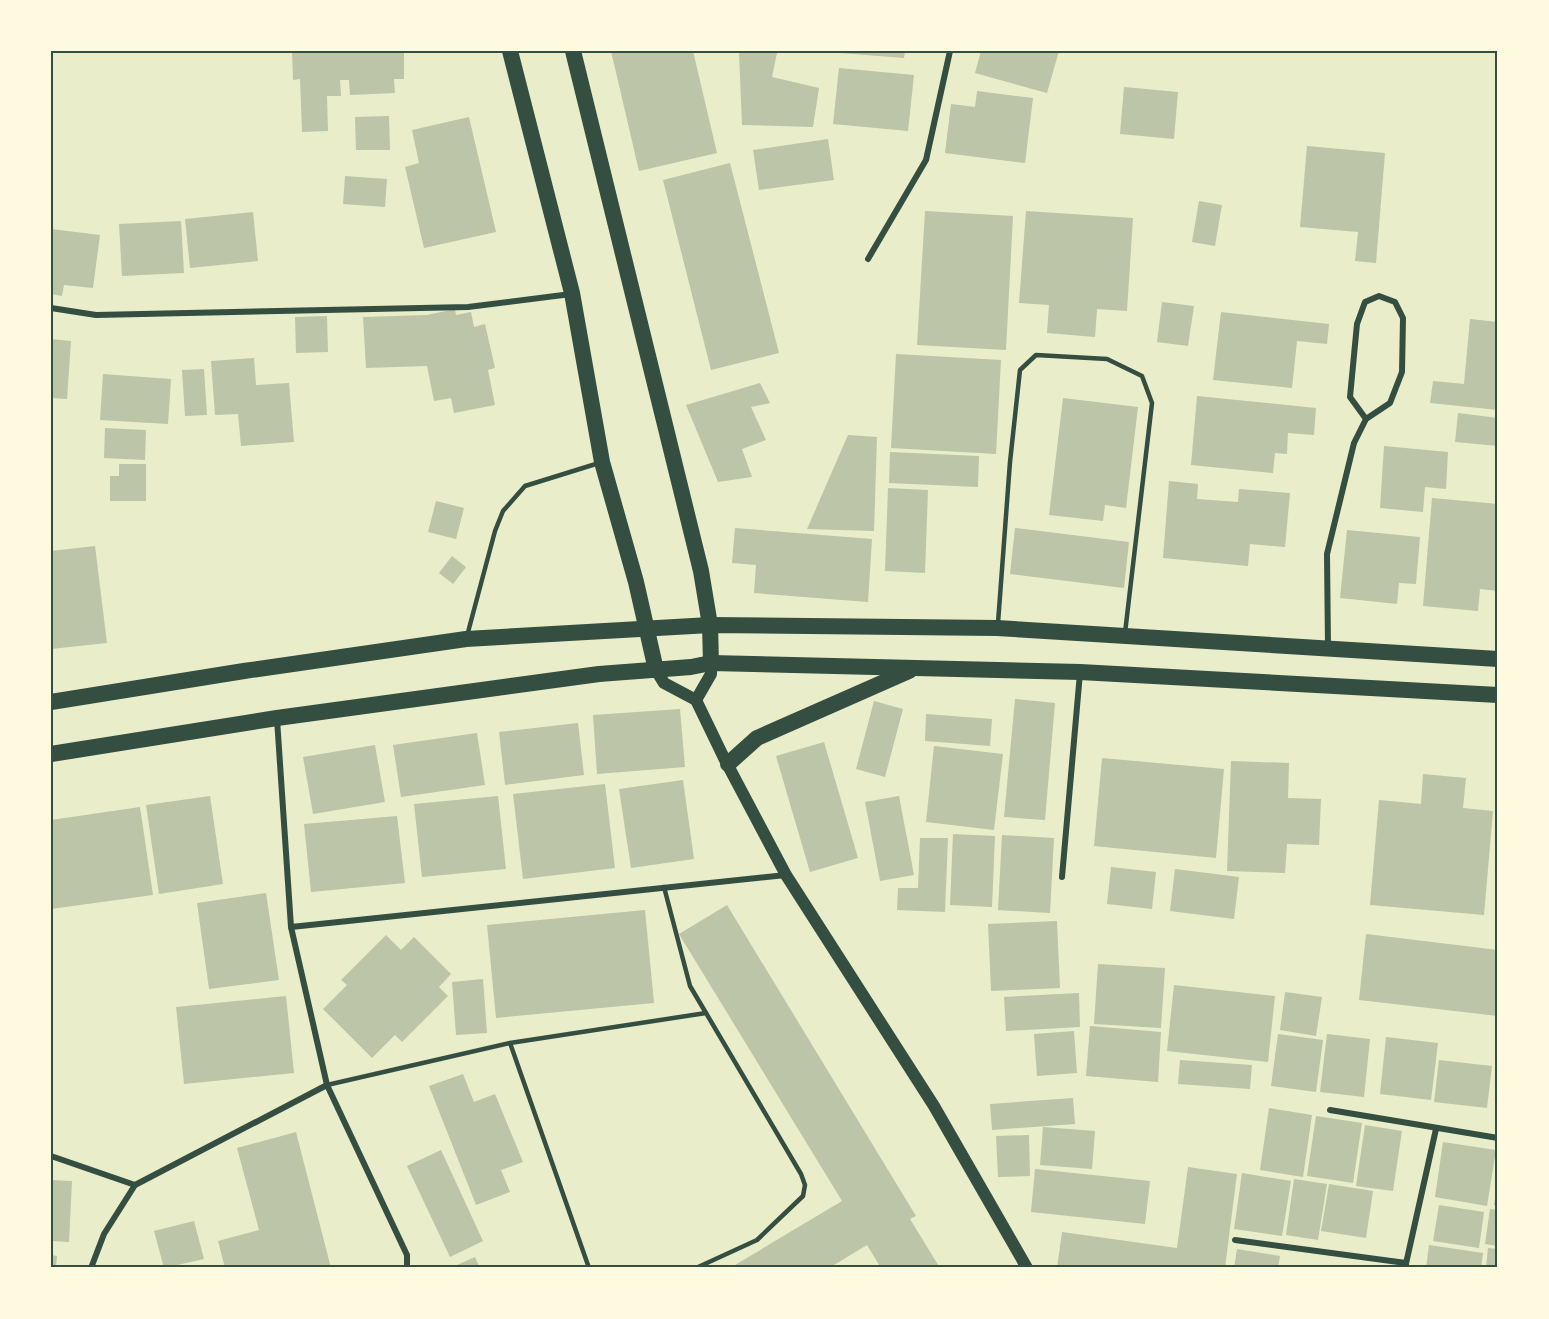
<svg xmlns="http://www.w3.org/2000/svg" width="1549" height="1319" font-family="Montserrat,sans-serif">
<rect width="100%" height="100%" fill="#e9edc9"/>
<g fill="#bcc5a7">
<path d="M292,51l112,1v27h-10l1,14 -45,2 -1,-15h-9l1,16h-14l1,35 -26,1 -2,-53 -7,1z"/>
<path d="M611,51h82l24,102 -78,18z"/>
<path d="M840,51h65l-1,7 -64,-5z"/>
<path d="M981,51h78l-12,42 -72,-20z"/>
<path d="M739,52l38,1 -5,24 47,11 -6,39 -71,-2z"/>
<path d="M839,68l75,7 -6,56 -75,-7z"/>
<path d="M1124,87l54,5 -4,47 -54,-5z"/>
<path d="M977,91l56,7 -8,65 -80,-10 6,-49 24,3z"/>
<path d="M389,116l1,34h-34l-1,-33z"/>
<path d="M469,117l27,115 -72,16 -19,-81 14,-4 -7,-33z"/>
<path d="M828,139l6,41 -75,10 -6,-40z"/>
<path d="M1307,146l78,7 -9,110 -21,-2 3,-29 -58,-5z"/>
<path d="M730,163l49,190 -68,17 -48,-190z"/>
<path d="M345,176l42,3 -2,28 -42,-3z"/>
<path d="M1199,201l23,4 -7,41 -23,-4z"/>
<path d="M925,211l88,5 -7,134 -89,-5z"/>
<path d="M1026,211l107,7 -6,93 -30,-2 -2,28 -48,-4 2,-28 -30,-2z"/>
<path d="M253,212l5,49 -68,7 -5,-49z"/>
<path d="M181,221l3,52 -62,3 -3,-52z"/>
<path d="M51,229l49,6 -7,53 -29,-3 -2,11 -11,-2z"/>
<path d="M1162,302l32,4 -6,40 -31,-4z"/>
<path d="M455,309l1,6 15,-3 3,15 11,-3 10,44 -7,2 7,35 -41,8 -3,-15 -17,3 -7,-35 -61,2 -3,-51 64,-2z"/>
<path d="M1221,312l108,12 -2,20 -30,-3 -5,47 -79,-8z"/>
<path d="M327,316l1,36 -32,1 -1,-36z"/>
<path d="M1470,319l28,3v88l-68,-7 3,-22 31,3z"/>
<path d="M51,339l20,2 -4,58 -16,-1z"/>
<path d="M896,354l105,6 -5,94 -105,-6z"/>
<path d="M254,358l2,27 33,-2 5,59 -53,4 -3,-32 -23,1 -4,-54z"/>
<path d="M204,369l3,46 -22,1 -3,-46z"/>
<path d="M103,374l68,5 -3,45 -68,-4z"/>
<path d="M760,383l10,20 -19,4 15,33 -24,9 10,28 -34,5 -32,-77z"/>
<path d="M1197,396l119,12 -2,27 -26,-2 -1,21 -12,-1 -2,20 -82,-8z"/>
<path d="M1063,398l75,9 -12,101 -21,-3 -2,16 -54,-6z"/>
<path d="M1458,413l40,5v28l-43,-4z"/>
<path d="M105,428l41,2 -1,30 -41,-2z"/>
<path d="M848,435l29,2 -3,94 -67,-2z"/>
<path d="M1384,446l64,6 -2,37 -21,-2 -2,25 -43,-4z"/>
<path d="M890,452l89,4 -1,31 -89,-4z"/>
<path d="M119,464h27v37h-36v-25h9z"/>
<path d="M1169,481l29,3 -1,15 41,3 1,-13 51,4 -5,54 -35,-3 -2,22 -85,-8z"/>
<path d="M888,488l40,2 -3,83 -40,-2z"/>
<path d="M1432,498l66,6v87l-18,-2 -2,22 -55,-5z"/>
<path d="M436,501l28,7 -8,31 -28,-7z"/>
<path d="M735,528l137,11 -4,63 -114,-9 2,-28 -24,-2z"/>
<path d="M1015,528l114,14 -5,46 -114,-14z"/>
<path d="M1347,530l73,7 -4,47 -17,-1 -2,21 -57,-6z"/>
<path d="M95,546l12,97 -56,6v-98z"/>
<path d="M452,556l14,11 -13,17 -14,-11z"/>
<path d="M1015,699l40,4 -10,117 -41,-3z"/>
<path d="M874,701l29,8 -18,68 -29,-8z"/>
<path d="M680,709l5,58 -88,7 -4,-59z"/>
<path d="M926,714l66,5 -2,27 -65,-5z"/>
<path d="M578,723l6,52 -79,10 -6,-53z"/>
<path d="M477,733l8,52 -84,12 -8,-52z"/>
<path d="M824,742l34,116 -48,14 -34,-116z"/>
<path d="M375,745l10,57 -72,12 -10,-57z"/>
<path d="M934,746l69,8 -9,76 -68,-8z"/>
<path d="M1102,758l122,11 -8,89 -122,-12z"/>
<path d="M1231,761l58,2 -1,35 33,1 -2,46 -32,-1 -2,29 -58,-2z"/>
<path d="M1423,774l43,4 -3,30 30,3 -9,104 -114,-10 9,-105 42,4z"/>
<path d="M683,780l11,79 -63,9 -12,-79z"/>
<path d="M605,784l10,84 -92,11 -10,-85z"/>
<path d="M210,796l13,88 -64,10 -13,-89z"/>
<path d="M498,796l8,73 -84,8 -8,-73z"/>
<path d="M899,796l15,79 -34,6 -15,-79z"/>
<path d="M140,807l13,88 -102,14v-89z"/>
<path d="M397,816l8,67 -94,9 -7,-68z"/>
<path d="M953,834l42,2 -3,71 -42,-2z"/>
<path d="M1002,835l52,3 -4,75 -52,-3z"/>
<path d="M920,838h28l-3,74 -48,-2 1,-22h20z"/>
<path d="M1111,867l45,5 -4,37 -45,-5z"/>
<path d="M1175,869l64,8 -5,42 -64,-8z"/>
<path d="M266,893l13,87 -70,9 -12,-86z"/>
<path d="M727,905l189,311 -6,3 30,49h-59l-14,-23 -38,23h-99l112,-67 -163,-267z"/>
<path d="M645,910l9,93 -158,15 -9,-93z"/>
<path d="M1057,921l3,67 -69,3 -3,-67z"/>
<path d="M1366,934l132,16v66l-139,-16z"/>
<path d="M386,935l15,15 13,-13 37,37 -12,13 9,9 -46,46 -7,-7 -23,23 -49,-49 24,-24 -6,-5z"/>
<path d="M1098,964l67,4 -4,60 -67,-4z"/>
<path d="M483,979l4,54 -31,2 -4,-53z"/>
<path d="M1174,985l101,11 -7,66 -101,-11z"/>
<path d="M1285,992l37,5 -6,39 -36,-6z"/>
<path d="M1079,993l1,34 -74,4 -2,-34z"/>
<path d="M286,996l8,77 -110,11 -8,-77z"/>
<path d="M1090,1026l71,6 -3,50 -72,-6z"/>
<path d="M1074,1031l3,42 -40,3 -3,-42z"/>
<path d="M1278,1034l45,6 -7,52 -45,-6z"/>
<path d="M1327,1034l43,5 -6,58 -44,-5z"/>
<path d="M1386,1037l52,6 -7,57 -51,-6z"/>
<path d="M1180,1060l72,5 -2,24 -72,-5z"/>
<path d="M1439,1060l53,6 -5,42 -53,-6z"/>
<path d="M463,1074l11,28 21,-8 28,68 -22,8 9,22 -34,13 -47,-119z"/>
<path d="M1073,1098l2,26 -83,6 -2,-26z"/>
<path d="M1269,1108l43,7 -9,62 -43,-7z"/>
<path d="M1316,1116l46,7 -9,60 -46,-7z"/>
<path d="M1365,1125l37,6 -9,60 -37,-5z"/>
<path d="M1043,1127l52,4 -3,38 -52,-4z"/>
<path d="M296,1132l35,136h-106l-7,-27 41,-11 -22,-82z"/>
<path d="M1029,1135l1,41 -32,1 -2,-41z"/>
<path d="M1443,1142l53,8 -9,56 -52,-9z"/>
<path d="M441,1150l42,91 -33,16 -43,-91z"/>
<path d="M1188,1167l49,7 -12,94h-168l5,-36 115,16z"/>
<path d="M1035,1169l115,12 -5,43 -114,-12z"/>
<path d="M1242,1173l49,8 -9,55 -48,-7z"/>
<path d="M1294,1179l33,5 -9,56 -32,-5z"/>
<path d="M51,1180l21,1 -3,61 -18,-1z"/>
<path d="M1329,1184l44,7 -7,47 -45,-7z"/>
<path d="M1497,1186h1v19h-4z"/>
<path d="M1439,1205l45,7 -5,36 -46,-7z"/>
<path d="M1490,1209l8,1v36l-13,-2z"/>
<path d="M194,1221l10,38 -40,9 -10,-37z"/>
<path d="M1429,1245l54,8 -2,15h-55z"/>
<path d="M1488,1248l10,1v19h-12z"/>
<path d="M1237,1249l43,7 -2,12h-44z"/>
<path d="M51,1255l6,1 -1,12h-5z"/>
<path d="M475,1257l5,11h-30z"/>
</g>
<g fill="none" stroke-linecap="round" stroke-linejoin="round">
<g stroke="#344e41" stroke-width="4.5">
<path d="M998,623l12,-161 10,-92 16,-15 71,4 35,17 10,27 -27,230"/>
<path d="M467,636l28,-105 8,-20 22,-25 74,-23"/>
<path d="M664,887l26,99 16,27"/>
<path d="M510,1043l79,225"/>
<path d="M327,1085l183,-42 196,-30 95,161 4,11 -2,11 -46,44 -61,28"/>
</g>
<g stroke="#344e41" stroke-width="6">
<path d="M868,259l58,-99 24,-109"/>
<path d="M51,308l45,7 372,-8 103,-13"/>
<path d="M1328,647l-1,-93 27,-111 12,-24 24,-16 12,-31 1,-54 -8,-16 -16,-6 -14,6 -8,22 -7,73 16,22"/>
<path d="M277,719l14,208 36,158 80,170v13"/>
<path d="M1062,877l18,-204"/>
<path d="M291,927l495,-52"/>
<path d="M1330,1110l168,28"/>
<path d="M51,1156l84,29"/>
<path d="M1235,1240l171,23"/>
<path d="M91,1268l13,-34 31,-49 192,-100"/>
<path d="M1405,1268l31,-139"/>
</g>
<g stroke="#344e41" stroke-width="12">
<path d="M656,670l8,13 32,17 28,58 62,117 148,231 93,162"/>
<path d="M696,700l15,-26v-11"/>
</g>
<g stroke="#344e41" stroke-width="16">
<path d="M510,51l62,242 30,169 34,120 20,88"/>
<path d="M573,51l128,520 9,54 1,38"/>
<path d="M51,702l193,-31 222,-32 244,-14 287,3 501,31"/>
<path d="M51,754l226,-36 322,-44 92,-7 20,-4 369,9 418,23"/>
<path d="M728,764l29,-26 152,-67"/>
</g>
</g>
<rect width="1549" height="1319" fill="none" stroke="#fefae0" stroke-width="105"/>
<rect x="52" y="52" width="1444" height="1214" fill="none" stroke="#344e41" stroke-width="2"/>
</svg>
